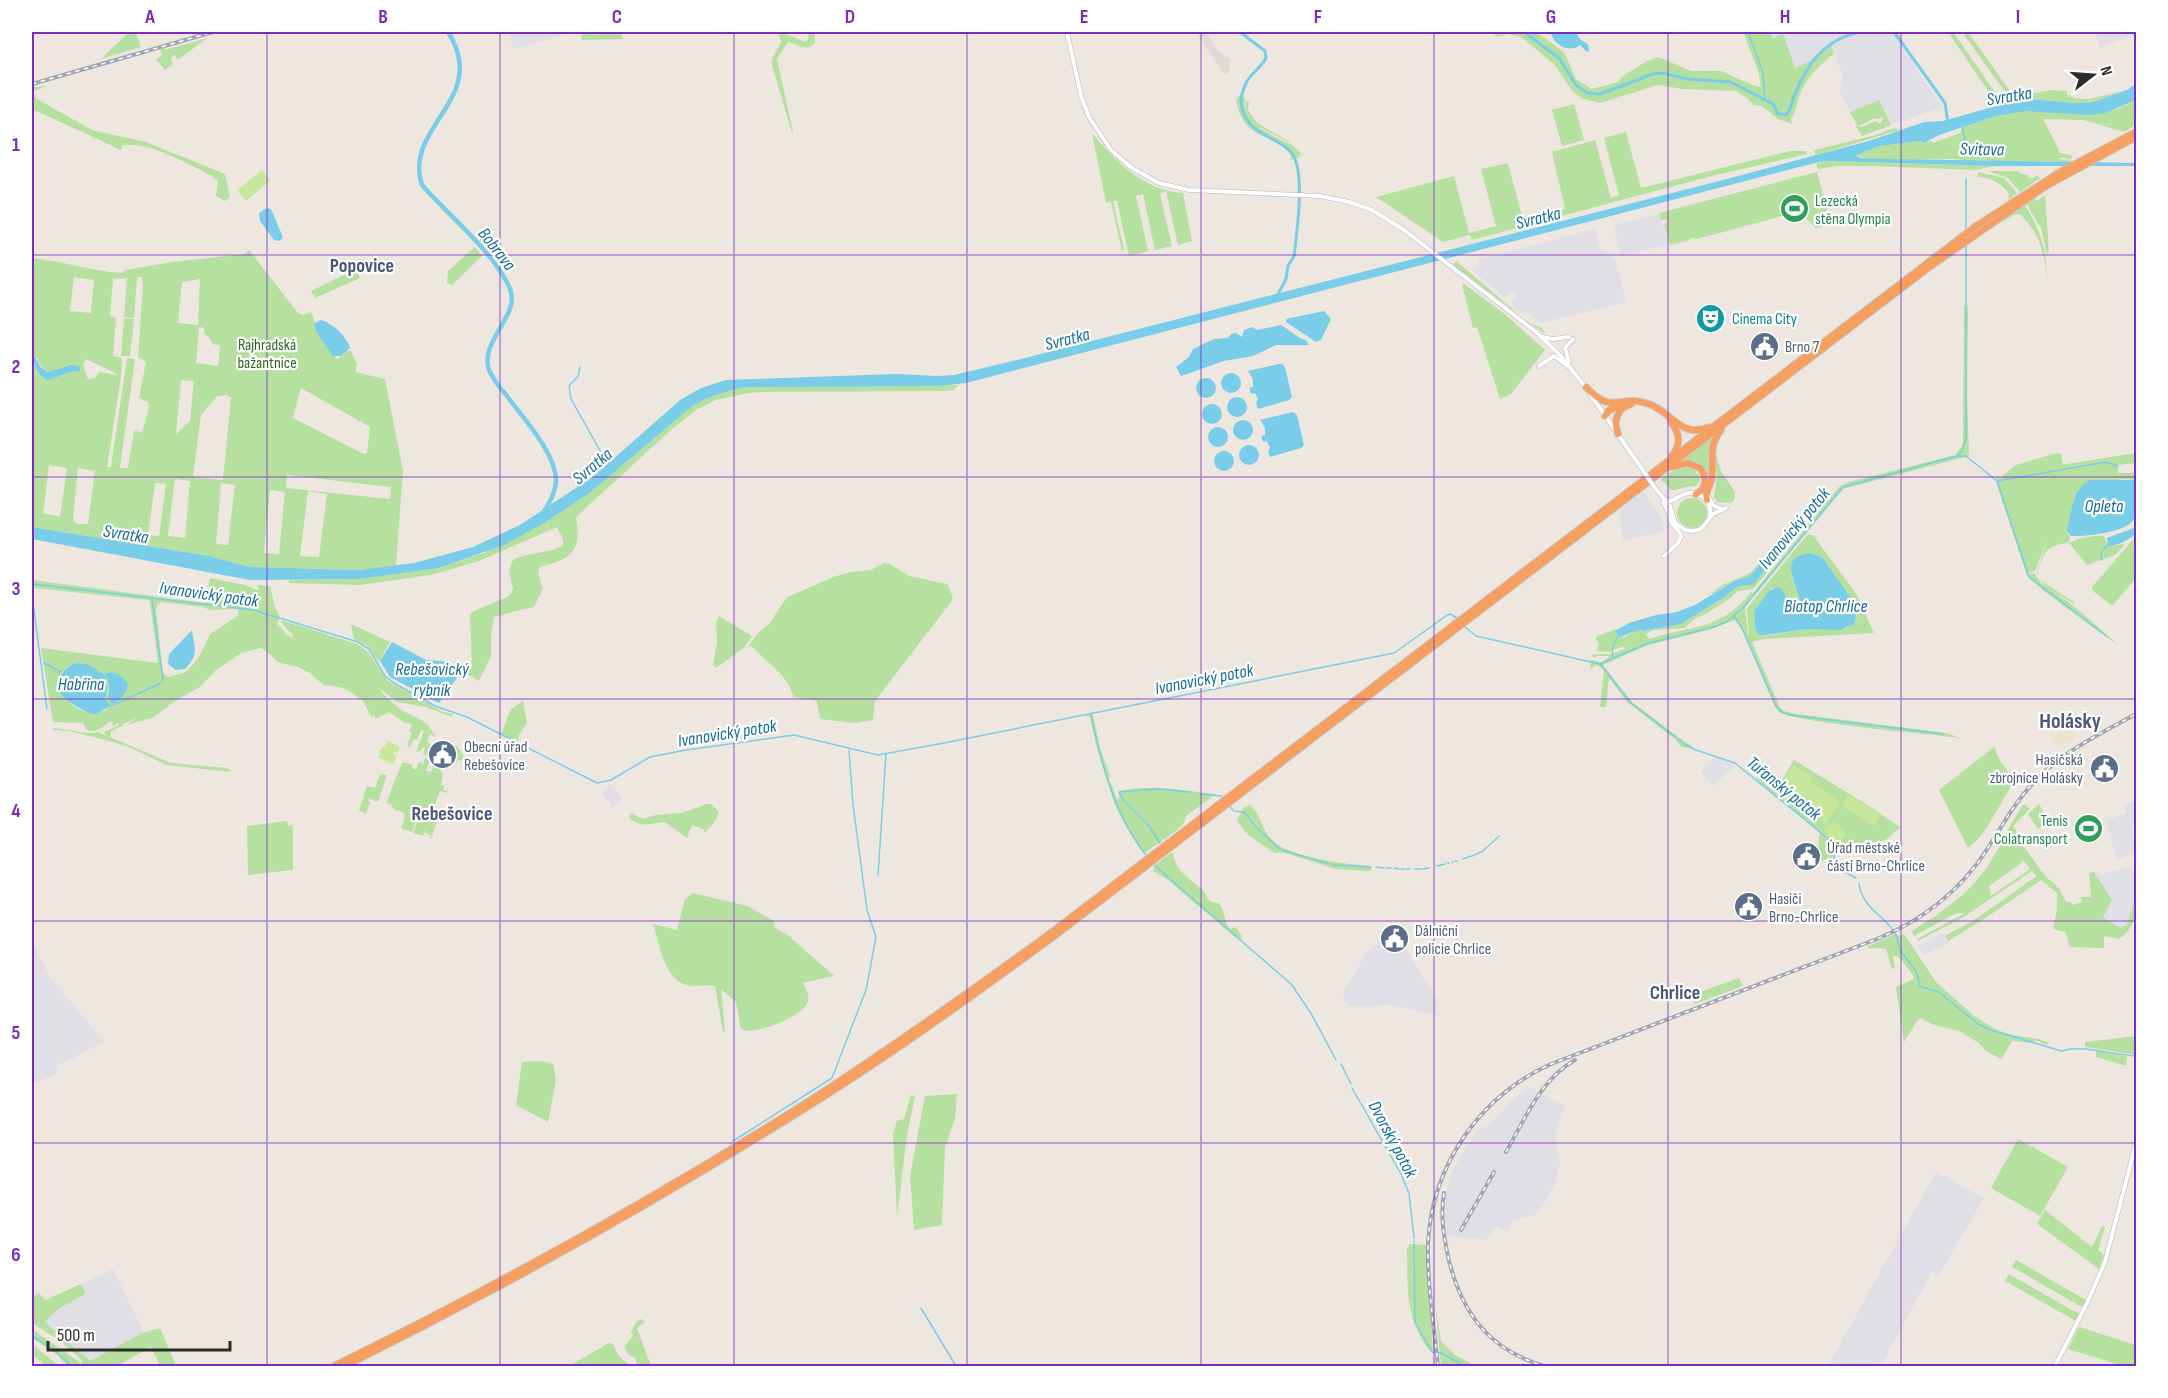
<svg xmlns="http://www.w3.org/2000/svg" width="2168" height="1398" font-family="'Sofia Sans Condensed',sans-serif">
<rect width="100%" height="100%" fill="#ede7df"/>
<g fill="#e1dfe6">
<path d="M509,32h65l-61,17z"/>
<path d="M1770,32h64l3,2 5,-2h55l9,12 -4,3 40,60 -51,18 -12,-25 -29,12 -10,-19 3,-17 -12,-32 -23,18 -13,6 -12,-34 -10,5z"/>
<path d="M2094,32h42v2l-35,14z"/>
<path d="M1659,214l10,30 -48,12 -8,-31z"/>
<path d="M1595,229l5,20h4l12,13 10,40 -85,21 -13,-9h-5l-11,-9v-4l4,-6 -3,-2 -4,-1 -5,6 -14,-15 -2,1 -17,-15 8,-3 -1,-7z"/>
<path d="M1644,491l17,26 2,14 -40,10 -4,-31z"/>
<path d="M1715,757l19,6 -1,4 -20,19 -12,-14z"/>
<path d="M609,785h3l11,14 -10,8 -12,-15z"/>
<path d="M2136,801v25l-5,1 5,26 -19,7 -11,-39 20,-8 -2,-9z"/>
<path d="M2127,867l9,7v21l-9,30 -7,4 -17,-12 -9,-45 7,2z"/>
<path d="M1394,930l44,72 -2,2 3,12 -47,-11 -41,2 -8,-7 1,-8 20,-35 7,-9z"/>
<path d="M1943,933l5,10 -25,12 -5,-9z"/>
<path d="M32,941l18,36 54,65 -46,24 -1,8 -25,10z"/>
<path d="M1530,1087l35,19 -10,31 5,27 -7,24 -11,19 -5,7 -24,7 -6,11 -11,-6 -10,14 -41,-4v-39l6,-23 7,-13 20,-32 10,-3 28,-30z"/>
<path d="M1936,1172l48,26 -45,77 -7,-3 -50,91 -3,-1 -3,4h-48z"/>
<path d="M113,1269l30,62 -1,2 -52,29 -45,-40 13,-13 28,-15 -5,-10z"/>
</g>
<path fill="#ede3d0" d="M2065,725l7,4 4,8 -16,10 -8,-7 3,-4 2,1 -1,-2z"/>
<g fill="#b6e09f" fill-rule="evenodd">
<path d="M129,32h6l6,15 -40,12z"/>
<path d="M581,32h41v7l-40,1z"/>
<path d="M778,32h9l1,3 18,7 3,-6 -2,-4h7l1,10c-8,11 -15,3 -27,0l-11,17 16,73 -1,1 -20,-68v-6l9,-17z"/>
<path d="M1491,32h45l28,20 12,27 16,10 26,-7 6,-7 23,-14 11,-4 34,14h29l34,15 6,1 -2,-14 -16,-41h27l3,7 10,-6 12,35 13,-6 23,-18 3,10c-13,10 -25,21 -33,37 -4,10 -4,19 -10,28l1,5 -14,-5 -16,-13 -8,-1 -7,-7 -11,-7 -53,-2 -25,-4 -58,18 -17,-4 -10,-7 -18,-27 -34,-28 -12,-3 -12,3z"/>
<path d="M1948,32h5l47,67 -5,2z"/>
<path d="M1962,32h6l44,62 -4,2z"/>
<path d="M207,38l-29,22 -4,-5 -2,2 -1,3 2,4 -8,6 -9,-11 6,-3 -2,-6 4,-2 1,2z"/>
<path d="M47,86l-15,6 5,7 55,31 54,12 79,32 5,23 -5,4 -9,-5 2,-15 -5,-4c-21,-11 -67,-38 -91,-31l-1,4 -89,-41v-22z"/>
<path d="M2052,90l15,1v4h6v3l16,1 38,-9 -34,12 -19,1 -43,-4 -22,3 4,-5z"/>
<path d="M1239,96l6,1c-3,28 29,39 48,49 -12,-11 -43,-17 -47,-37 0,-2 0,-5 0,-8l3,1 -1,8 9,13 31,18 17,16 -5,-3 -1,4 -10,2 4,-4c-22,-26 -49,-13 -57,-56z"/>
<path d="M1879,100l12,25 -29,11 -7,-11 7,2 14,-6 4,3 4,-7 -7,2 -2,-1 -16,8 -2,-1 -7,-13z"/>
<path d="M2136,100v25l-12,7 -40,-12 -41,-1 16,31 -1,2 14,4 -1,4 -10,-3 -1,2 13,2 -2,1 -89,-1 -1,-2c-5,5 -21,0 -29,0 -20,-1 -80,5 -96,-4l24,-9 40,-5 4,2 7,-2 2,2c9,-4 20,-6 28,-11v-4c21,-7 44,-17 67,-17 43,-1 67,12 108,-11z"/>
<path d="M1574,104l10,36 -22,6 -10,-36z"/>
<path d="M1894,128l6,2 -85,25 -1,-5 62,-15z"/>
<path d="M1626,132l15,56 149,-37h16l1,3 -99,23 -236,63 -2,-5 -27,7 -67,-45 78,-21 15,57 27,-7 -15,-57 27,-6 15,57 14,-5 28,-6 -13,-57 43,-12 16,58 8,-3 -15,-57z"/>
<path d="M1092,133c23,28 52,58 91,60l9,48 -14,4 -12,-54 -6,3 12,52 -17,4 -12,-56 -7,2 12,55 -19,5 -12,-55h-4l11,49 -2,1 -11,-49 -5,1z"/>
<path d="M1830,161l165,5 -19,4 -104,-4h-36l-16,3 -3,-1v-5z"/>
<path d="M1988,171h29l4,3 8,1 -1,3h6l2,-3 4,3 -20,14 -12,-14z"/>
<path d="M1817,172l14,52 -15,4 -12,-12 -10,-3 -97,26 -7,-1v2l-20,5 -6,-21 3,-1 -1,-4 -5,1 -2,-7z"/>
<path d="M1978,172l26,6 13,15 -9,7 1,-6c-5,-10 -20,-17 -31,-17z"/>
<path d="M2045,195l4,57 -3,1 -4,-23 -16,-27 8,-5 3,3z"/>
<path d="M2024,204c19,29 22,48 24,81 -2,-27 -8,-52 -28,-71l-6,1 -10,6 -1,-2z"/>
<path d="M475,247l7,9 -30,29 -5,-2 1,-12z"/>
<path d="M249,250l49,63 5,2 8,-3 4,11v7l20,27 3,2 9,-8h4l6,13 -2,8 30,7 18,92 -7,95 -38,4 -108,-3 -41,-11 -177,-29v-269c30,3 59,13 90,15l4,-3 46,-8 73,-8zM74,277l20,3 -3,33 -21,-2zM137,277h5l1,9 -5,71 8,5 -7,36 9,4 1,5 -7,26 -8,-3 -6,38h-8l15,-109 -8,-1 -16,109h-4l14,-90 1,-19 -9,-2 3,-38 -6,-3 3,-36 14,-1 -3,39 10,1zM200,279l-2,46 -20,-2 4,-41zM199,327l5,1v6l5,3 4,7 7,2 -2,20 -22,-3zM37,358c8,19 12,14 29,8l13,6 -10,-1 -14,7 -14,-2 -9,-15zM86,359l31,15v1l-18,-3 -4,6 -7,1 -5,-14zM181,380l13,1 -4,40 -14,13zM301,388l69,39 -3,26 -3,1 -71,-36zM227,395l4,3 -8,82 -30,-3 8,-62 16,-19zM49,465l18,3 -7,49 -17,-4zM78,468l17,3 -7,53h-11l-4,-4zM287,475l104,12 -1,12 -104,-11zM175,479l15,2 -5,57 -17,-2zM155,483l11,1 -7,52 -11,-1zM221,483l14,2 -7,60 -12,-1zM270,490l15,2 -6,62 -15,-1zM308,491l19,3 -8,63 -19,-1z"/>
<path d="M1456,261l72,61 14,6 3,6 -92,-69z"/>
<path d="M356,269l4,9 -45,20 -4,-7z"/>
<path d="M1464,284l42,31 39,35 -34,44 -11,5 -23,-72 -4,1 -11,-43z"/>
<path d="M1964,305h3l1,4 -1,86 2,61 -126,33 -98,118 3,26 1,3 -2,-28 60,-73h6l44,60 17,38 -109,6 -13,3 28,66 4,3 12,3 151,19 13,5c-23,-3 -173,-16 -182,-27 -5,-6 -6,-13 -10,-20 -10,-23 -18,-51 -33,-71l-26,10 -61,15 -45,20 29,37 53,40 7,4 1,3 -12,-2 -5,-7 -49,-38 -18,-24 -3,29h-6l4,-37 -7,-5 -7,4 1,-9 11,2 8,-6h-13l-3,2 -2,-3 2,-1h16l15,-5 -1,-3 -16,6 -11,-1 2,-8 -3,-3 1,-4 20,-7 -2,2 5,6h4l16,-8 2,2 39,-7 42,-26 14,-11 10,-1 16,-14 9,-22 -22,26 -14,4 -26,15c10,-12 25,-14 38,-21 10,-6 15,-18 22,-26l13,-1 -3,10 -27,32 -15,2 -9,8 -23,15 -10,4 -12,10 -31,2 -7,4 3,5c39,-13 74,-9 102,-47l2,1 86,-106 10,-5 106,-27 7,-9 1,-5zM1823,558l33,49 1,10 -9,10 -5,2h-36l-43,7 -9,-7 -1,-18 18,-23 10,1 11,22h7l2,-7 -11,-28z"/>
<path d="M124,318l10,1 -4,37h-9z"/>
<path d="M958,385l-4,5 -11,1 -182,1 -12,1 -33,7 -20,10 -24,19 -94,86 -2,3c6,34 -5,41 -36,49l-2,6 5,16 -9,18c-13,2 -26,7 -40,10l-3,20v19l-12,25 -15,-9 -2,7 -4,-3 5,-10 9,1 -2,-53 4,-3 35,-15 4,-7 -4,-18 4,-11c15,-9 35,-5 50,-15v-6l-6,-12 -78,34 -48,14 -71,10 -71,-2v-3l71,-1 79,-11 45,-15 62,-31 45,-30 100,-85c17,-11 36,-16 55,-20z"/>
<path d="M1717,433l-8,18 1,29 -7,14 -2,-1 3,-5 -2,-22 -11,-5 -11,1z"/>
<path d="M1715,452l6,19 14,21v7l-4,4 -14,-1 -3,-5 3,-21z"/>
<path d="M2057,453l4,1 2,10h4l69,-11v10l-18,2v8h18v7l-12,-1 -44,8 -13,44c1,5 5,5 2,11 -18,5 -23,4 -29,23 -2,5 -3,8 -1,14l36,24 -1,1c-11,-8 -36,-18 -37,-32l10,-32 -12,31 -10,3 1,-1 -30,-91v-5l4,1 16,-13z"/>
<path d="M1685,467l10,3 1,4 2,-1 2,7 -4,6c-9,-1 -18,5 -26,4l-5,-7 -5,-3 9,-7z"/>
<circle cx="1692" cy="513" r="15"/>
<path d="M2095,536h9l4,10 17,-2 -10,11 -28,10 -18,-22 13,-5z"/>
<path d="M2136,536v42l-24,28 -19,-15 -1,-4z"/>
<path d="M884,563l6,1 19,12 38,8 6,13 -2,5 -76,99 -2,19 -18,3 -35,-4 -3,-18 -23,-4 -6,-13 -7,-10 -30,-28 -3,1 9,-13 12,-10 18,-27 47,-20 16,-5 21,-2z"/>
<path d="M2034,573l7,10 33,23 39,34 3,4 -71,-52 -19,-17z"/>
<path d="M210,578l35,7 14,6 -1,-6 12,1 5,22 5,9 -3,7 11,12 10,5 -6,-4 1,-2 -10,-10 -2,-5 76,24 10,7 21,30 55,31 10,2 -1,3 -26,-10 -29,-5 -18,-14 5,7 17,15 24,12 -1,2 3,-1 9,14 -6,-3 -3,8 10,5 -6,11 -8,-4 2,-6 -2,-1 -3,4 -4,1 8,-21 -3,-1 -4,10 -3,-1 -5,9 -2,-4 5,-11 -3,-2 3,-6 -5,-3 -1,2 -17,-12 -14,7 -1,-5 -2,4 -9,-17 -14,-10 -9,-4 -17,-2 -13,-12 -12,-6 -21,-5 -6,-7 -10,-7 -20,5 -25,17 -16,17 -25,14 -23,17 -26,7 12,-8 -17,8h4l-14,6v6l-4,-1 -3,-4 15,-7v-2l-6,3 -2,-5c-9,5 -13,13 -24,9l-4,-7 -30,-1 -12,-74 117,15 -8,-61 -2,-2 -114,-12 -2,-8 174,23zM162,602l41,5 7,3 25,-1 3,1 1,5 -29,19 -11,23 -10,12 -6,4 -15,4 -5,-4 -7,-64 2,-5zM77,663l9,1 19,11 2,13 -2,11 3,4 -2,7c-31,14 -70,-34 -29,-47zM112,672l16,11 -5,12 -6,8 -9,-9 1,-7 -3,-14z"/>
<path d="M719,616l33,20 -8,12 -28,20 -3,-4 4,-21 -1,-21z"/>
<path d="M351,624l39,18 -11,20 -11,-16 -14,-7z"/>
<path d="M523,701l4,22 -8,12 -1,6 17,10 -34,-17 10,-25z"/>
<path d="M1092,711l8,36 10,29 -2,7 -11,-34 -7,-32 -4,-1z"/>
<path d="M53,728c14,1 33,7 45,4l73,31 57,5 4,4 -66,-7 -37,-18 -16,-5 -44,-11 -16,-1z"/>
<path d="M448,743v2l2,-1 7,2 8,12 -5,3 -2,-2 -1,3 -4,-1 3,-6 -12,-5 -3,7h-3c-2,-7 3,-13 10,-14z"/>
<path d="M1994,747l6,14 15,20c-17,22 -24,50 -47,67l-29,-58z"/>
<path d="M425,758l5,2 -4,11 5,1 4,-8 3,1 5,10 -2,10 3,1 -1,4 3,1 2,-4 -1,6 -7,-2 -6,16 2,1 -2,6 5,2 -8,23 -4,-2 3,1 1,-3 -6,-2 2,-8 -4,11 -10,-3 6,-17 9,3 3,-6 -10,-3v-3l-9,25 -11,-4 4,-12 -1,-3 -6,-3 -4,1 1,-3 -4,-1 1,-2 -6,-2 16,-40 2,-1 9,3 -1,3 4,2 3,-8 3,1v5z"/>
<path d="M1794,760l72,44 34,23 -13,12 -5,2 -38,5 -13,-4 -75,-63 2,-2 17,15z"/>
<path d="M380,774l7,1 -9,27 -9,-4 -1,3 2,1 -4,12 -7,-4 8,-24 8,2z"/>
<path d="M1111,782l6,18 5,-10 18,-2h24l52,6 -30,22 -2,7 -8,8 -30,21h-3c-14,-20 -29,-43 -34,-66z"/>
<path d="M707,804h4l8,8 -5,11 -10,10v-4l-12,-4 -5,13 -22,-16c-16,1 -20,7 -36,-4l2,-5 12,6 13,-4 26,-2z"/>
<path d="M2024,804l6,5 -17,17 9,13 -1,4 25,34 13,11 7,14h5l2,3 9,-3 -2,-5h11l-2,-24 5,-1 18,28 -9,17 17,11 7,-3 9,-30c1,16 -2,36 -17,44l-15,-3v12l-34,-1 -5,-15 -12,-3 4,-20v-16l-16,-13 -54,37 -39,24 -3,-5 29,-16 63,-44 -5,-5 -70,47 -44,23 -1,-2 48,-26h-9l-42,23 -2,-5c30,-19 60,-39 79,-70 12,-18 19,-39 33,-57zM2024,861l6,8 -39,27 -2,-10z"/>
<path d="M2039,804l10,18 -11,7 -10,-15z"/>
<path d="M1250,805c11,9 12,25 22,35 18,18 74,24 99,26l1,3 -3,2 -33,-2 -51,-16h-11l-27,-19 -10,-13 6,-13z"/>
<path d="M287,821l1,5 4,-1 1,6v39l-45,5 -1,-49z"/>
<path d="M1820,833l11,13 3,13 -18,2z"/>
<path d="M1171,853h2c1,15 16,26 26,34 5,3 8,11 12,15l8,1c6,8 5,18 11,26l6,-2 6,10 -1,2h-4l-69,-59 -15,-9 1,-5z"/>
<path d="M693,893l54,13 27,15 1,7 14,8 45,40 -31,7c2,5 7,12 5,18 -2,14 -55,36 -67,28l-5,-27 -15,-13 4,42 -2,1 -8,-46c-8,-1 -16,0 -24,0 -27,-3 -31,-41 -38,-62l24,6 8,-31z"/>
<path d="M1895,934l2,3 7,-3 32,48 37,33 24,15 15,5 27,4 10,4 -3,2 -11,-5 -1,3 -22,-2 -11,18 -15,-8 -7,-8 -20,-12 -25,-6 -13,-7 -5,4 -12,20 -8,-55 18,-8 -1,-4 -14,-18 -6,-1 2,12 -3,1 -6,-20 -8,-1 -9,1 -1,-3z"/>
<path d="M1739,978l4,8 -48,18 -4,-9z"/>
<path d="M2136,1036v19l-51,-8v-5z"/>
<path d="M2096,1051l31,5 -1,10 -30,-9z"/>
<path d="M542,1061l11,3 3,16 -8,42 -32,-17 6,-43z"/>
<path d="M957,1094l-2,24 -10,30 -3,77 -28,5 -4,-54 15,-80z"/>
<path d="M911,1095l4,1 -8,39 -10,82 -4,-83 4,-13 7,-2z"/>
<path d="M2018,1139l50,28 -28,49 -49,-28z"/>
<path d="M2045,1210l47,37 10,-21 3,1 -7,23 6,5 -5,14 -62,-45z"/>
<path d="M1410,1244l16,1 7,106 -4,-1c-25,-36 -21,-60 -22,-102z"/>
<path d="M2016,1260l70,40 -4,7 -70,-40z"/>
<path d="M2009,1274l70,40 -3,7 -71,-40z"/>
<path d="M81,1284l5,10 -28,15 -13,13 45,39 52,-28 18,-5 16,38h-16l-9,-19 -34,19h-49l-13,-13 -23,-15v-9l50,35 -1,-5 -21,-18 -28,-18v-25l7,-5 6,7z"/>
<path d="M1435,1303l6,38 14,14 21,11h-35z"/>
<path d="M641,1319l4,3 -8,6 14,38h-17l3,-2 -2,-7 -6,-2 -5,-8 9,-11 -2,-4 5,-10z"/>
<path d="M2079,1327l57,18v21h-13l-55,-17z"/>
<path d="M609,1343l4,1 5,11 12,11h-61z"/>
<path d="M32,1344l27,22h-12l-15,-11z"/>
</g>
<g fill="#c8e79b">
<path d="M262,170l9,10 -25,21 -9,-11z"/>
<path d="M388,741l12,7 -3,5 -3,-2 -1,3 4,2 -4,8 -15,-7 5,-11 7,3 -5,-3z"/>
<path d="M1793,765l19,12 -3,4 31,21 -14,21 -31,-20 -2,2 -18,-12z"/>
<path d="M1849,795l32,20 -7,11 -32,-20z"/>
<path d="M1835,821l12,14 -12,9 -11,-14z"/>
</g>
<path fill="#dddad6" d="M1196,32h10l12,19 13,8 -2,13 -4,3z"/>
<g fill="#79cde9">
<path d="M1551,32h24l6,8 7,4 1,7 -2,1 -7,-7c-11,9 -28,-1 -29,-13z"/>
<path d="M2136,84v16l-31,13 -16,2 -63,-4 -30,5 -57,19 -15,8 -4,-2 -40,5 -24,9 4,3 25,1 251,4v3h-141l-165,-5 -11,1 -853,221 -28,3 -192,1c-19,4 -38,9 -55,20l-100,85 -45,30 -42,23 -65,23 -79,11 -110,1 -218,-41v-12l177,29 41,11 108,3 56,-7 59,-16 47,-22 74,-49 86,-76 21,-12 25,-8 170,-6 42,2 16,-1 71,-17 694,-177 153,-41 52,-18 19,-1 74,-21 14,-1 43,4 19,-1 34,-12z"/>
<path d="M267,208l4,1 11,26 1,3 -4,3 -5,-1 -14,-19 -1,-8z"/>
<path d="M1324,311l7,8 -10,21 -5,2 -30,-20v-3z"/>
<path d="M321,320c13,4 25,16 29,28l-9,8h-8l-18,-26v-7z"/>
<path d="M1281,325l19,13 6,2 3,5h-33l-23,11 -29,5 -43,15 -5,-9 13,-10 4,-8 21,-10 14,-1 3,-4 5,-1 6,4 2,-7 8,-3 5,3z"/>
<path d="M35,357l6,11 7,4 23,-7 8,1 1,3 -1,3c-14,-3 -26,12 -35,6 -6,-3 -8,-12 -12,-17z"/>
<path d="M1279,364h3l3,3 7,30 -3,3 -31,9 -2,-6 2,-4 -3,-6 -4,1 -2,-6 4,-1v-8l-5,-8z"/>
<circle cx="1231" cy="383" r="10"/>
<circle cx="1206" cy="388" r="10"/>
<circle cx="1237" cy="407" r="10"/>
<circle cx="1212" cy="414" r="10"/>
<path d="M1293,412l4,3 7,30 -3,3 -31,9 -2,-5 2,-4 -3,-7 -4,1 -2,-6 4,-1v-7l-5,-8z"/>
<circle cx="1243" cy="430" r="10"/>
<circle cx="1218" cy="437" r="10"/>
<circle cx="1249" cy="455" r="10"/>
<circle cx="1224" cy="461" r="10"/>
<path d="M2091,480h45c1,12 3,28 -2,39 -6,13 -49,18 -63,17l-4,-5c4,-16 6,-46 24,-51z"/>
<path d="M2136,527v7c-7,5 -18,12 -28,12l-1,-8z"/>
<path d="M1776,549l-5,13 -17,22 -17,3 -14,11 -42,26 -39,7 -1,-2 -21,8 -5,-6 14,-8 27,-8 21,-3 18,-7 41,-25 14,-4 22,-26z"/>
<path d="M1810,553l13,5 31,45 4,8 -4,13 -14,6 -33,-1 -41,6h-7l-4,-6 -1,-18 15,-20 8,-4 5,2 11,22 5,1 3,-2c2,-20 -29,-52 9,-57z"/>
<path d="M192,630c2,18 8,24 -7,39l-9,1 -8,-6 1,-10z"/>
<path d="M392,642l34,18 16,1 18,8 1,3 -22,31 -49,-26 -10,-16z"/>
<path d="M77,663l10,1 18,11 2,13 -2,11 6,6 -14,9h-5c-14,-7 -44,-18 -30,-40 4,-6 8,-9 15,-11z"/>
<path d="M112,672l6,2 10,9c0,8 -8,19 -16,21l-4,-6 1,-11 -4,-14z"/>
</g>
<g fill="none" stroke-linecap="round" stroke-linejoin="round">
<g stroke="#79cde9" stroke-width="1.5">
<path d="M1748,32l15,41 2,27"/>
<path d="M1532,37l6,-5"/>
<path d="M1963,127l3,26"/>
<path d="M1966,229v-50"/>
<path d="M580,367l-2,9 -9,10 2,13 36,64"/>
<path d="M1957,456l5,-5 4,-12v-192"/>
<path d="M1997,481l109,-19 12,4"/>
<path d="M2102,560l-1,-8 8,-8"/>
<path d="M32,584l221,26 105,32 11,7 16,27 9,7 41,23 32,11 130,66 14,-3 39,-23 36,-7 108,-15 84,20 66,-12 450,-90 52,-37 4,-2 7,4"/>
<path d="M32,595l15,114"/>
<path d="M1734,616l7,10 35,80 6,6 8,3 153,19"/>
<path d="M1465,627l11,9 124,28 46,-20 71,-18 9,-4 17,-14 100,-121 114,-31h9l31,25 32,96 76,58"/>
<path d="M1612,657l1,-12 5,-9"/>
<path d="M44,663l17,9"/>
<path d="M1600,664l31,39 55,42 10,5 39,13 84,68 11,11 8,26 18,10"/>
<path d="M111,706l48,-22 4,-4 -11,-81"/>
<path d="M1091,715c10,48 24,101 55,140"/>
<path d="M1200,794l22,2"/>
<path d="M1230,807l4,4 10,1 13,16 23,21"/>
<path d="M1160,843l-11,-17 -24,-24 -6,-10 38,-3 33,3"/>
<path d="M1282,850l48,14"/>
<path d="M1472,856l11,-5 16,-15"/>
<path d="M1463,859l8,-3"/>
<path d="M1455,861h2"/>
<path d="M1452,862h1"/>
<path d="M1447,863h2"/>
<path d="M1154,865l83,72"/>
<path d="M1333,865l38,2"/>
<path d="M1437,866l8,-2"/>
<path d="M1376,867l8,1"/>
<path d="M1387,868h4"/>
<path d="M1394,868l5,1"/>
<path d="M1401,869h4"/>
<path d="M1407,869h3"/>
<path d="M1415,869h6"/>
<path d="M1423,869l6,-1"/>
<path d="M878,875l8,-121"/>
<path d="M1859,884c4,25 25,31 36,49 4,5 2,12 6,18 8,13 19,20 18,35l20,6 39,32 13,6 70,21c25,-7 50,4 75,5"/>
<path d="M1238,938l54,47 20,30 24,45"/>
<path d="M1341,1064l10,20"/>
<path d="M1352,1088l49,86 8,19 5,45"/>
<path d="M733,1141l99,-63 34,-88 10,-53 -9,-27 -14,-105 -4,-55"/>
<path d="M1414,1241v1"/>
<path d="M1414,1244l1,78 17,30 9,1 24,13"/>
<path d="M921,1308l35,58"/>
<path d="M32,1336l24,15 15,15"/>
</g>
<g stroke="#79cde9" stroke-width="3">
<path d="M1240,32l25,19 1,7c-5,10 -15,15 -20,25 -6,13 -7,23 0,35 11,20 40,21 49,41 9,21 2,73 -1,97l-6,10 -2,13 -9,17"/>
<path d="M1524,32l35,26 17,27 11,8 13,1 53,-20 10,-1 24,6 44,3 42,22 5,10 8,1 3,-4c12,-37 30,-72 72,-79"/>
<path d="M1894,32l51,71 3,20"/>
</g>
<path stroke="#79cde9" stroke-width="4.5" d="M448,32c43,66 -46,95 -26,153 25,29 74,69 88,104 11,26 -31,52 -21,81 4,10 11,18 18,26 16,22 50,58 49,86 -1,12 -8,23 -14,33"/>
<defs>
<g id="secondary">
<path d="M1067,32l14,64 8,21 22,33 21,18 27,15 30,7 131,6 29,6 23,8 32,20 132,102 25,24 25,32"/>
<path d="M1542,337l11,2 16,-2"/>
<path d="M1569,362l-4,-14 8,-9"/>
<path d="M1539,366l15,-10 15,11"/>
<path d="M1590,394l52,75"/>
<path d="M1655,488l15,18 5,17 10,7 8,1 8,-2 12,-15 13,-6"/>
<path d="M1708,496l5,9 9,4"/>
<path d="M1664,499l7,2c4,-2 9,-5 14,-7 15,-5 27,8 25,22"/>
<path d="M1663,502l4,7 4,13 9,11 1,4 -3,6 -14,13"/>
<path d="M2055,1366l32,-63 18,-41 31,-119"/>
</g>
<g id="motorway">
<path d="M1586,387c27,30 34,6 63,17 25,9 30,35 61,23"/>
<path d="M1605,416l3,-5 12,-6"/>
<path d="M1671,422c9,11 10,23 1,34"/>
<path d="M1618,434c-5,-13 -1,-26 13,-30"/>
<path d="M1672,467l15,-4 13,5c7,9 7,21 -4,26"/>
<path d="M1707,500c-3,-9 4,-14 5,-23 2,-19 -4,-31 9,-47"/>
<path d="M334,1366c165,-81 325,-170 480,-268 81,-53 160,-109 238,-166l924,-706 84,-54 76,-40"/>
<path d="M345,1366c161,-80 318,-168 470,-264 83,-52 163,-110 242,-168l871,-666 118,-82 90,-49"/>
</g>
</defs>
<use href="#secondary" stroke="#b3b6bf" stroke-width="5"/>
<use href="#motorway" stroke="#c8c8c8" stroke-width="8"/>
<use href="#secondary" stroke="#fff" stroke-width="4"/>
<use href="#motorway" stroke="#f69f61" stroke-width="6"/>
<defs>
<g id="rail">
<path d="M32,84l181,-52"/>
<path d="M1506,1152c19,-33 35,-73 69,-92"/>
<path d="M1444,1193c-4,23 0,45 5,68 14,54 41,89 95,105"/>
<path d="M1461,1230l33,-58"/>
<path d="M1438,1366c-4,-40 -11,-82 -10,-123 4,-78 52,-147 123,-179l326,-125c46,-19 82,-47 109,-88 16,-25 30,-51 51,-72 28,-29 65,-46 99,-65"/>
</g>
</defs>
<use href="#rail" stroke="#a2a5b5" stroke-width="4"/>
<use href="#rail" stroke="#fff" stroke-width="1.5" stroke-dasharray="4.5" stroke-linecap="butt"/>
<defs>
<path id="secondary-bridge" d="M1642,469l13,19"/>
</defs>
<use href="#secondary-bridge" stroke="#b3b6bf" stroke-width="5" stroke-linecap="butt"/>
<use href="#secondary-bridge" stroke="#fff" stroke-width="4"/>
</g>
<path fill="none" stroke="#7b2cbf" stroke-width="1.5" stroke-opacity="0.55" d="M267,32v1334M500,32v1334M734,32v1334M967,32v1334M1201,32v1334M1434,32v1334M1668,32v1334M1901,32v1334M32,255h2104M32,477h2104M32,699h2104M32,921h2104M32,1143h2104"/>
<defs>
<symbol id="stadium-disc" viewBox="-11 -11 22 22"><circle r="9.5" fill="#2e9e5b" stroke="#fff"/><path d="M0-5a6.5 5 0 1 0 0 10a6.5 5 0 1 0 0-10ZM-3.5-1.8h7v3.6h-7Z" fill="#fff"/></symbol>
<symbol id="theatre-disc" viewBox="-11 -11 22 22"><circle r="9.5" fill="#0f9aa8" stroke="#fff"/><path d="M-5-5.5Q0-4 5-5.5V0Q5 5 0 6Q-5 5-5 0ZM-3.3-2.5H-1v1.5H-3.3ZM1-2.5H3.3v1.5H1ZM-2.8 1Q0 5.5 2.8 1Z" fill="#fff"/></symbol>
<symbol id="civic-disc" viewBox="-11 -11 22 22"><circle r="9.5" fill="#5c6f8a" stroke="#fff"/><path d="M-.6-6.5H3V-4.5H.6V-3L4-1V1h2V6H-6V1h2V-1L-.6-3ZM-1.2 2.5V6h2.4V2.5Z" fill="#fff"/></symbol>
</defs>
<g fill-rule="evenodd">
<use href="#stadium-disc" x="1778" y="192" width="33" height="33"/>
<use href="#theatre-disc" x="1694" y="302" width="33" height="33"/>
<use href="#civic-disc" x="1748" y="330" width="33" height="33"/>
<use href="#civic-disc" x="426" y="738" width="33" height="33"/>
<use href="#civic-disc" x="2088" y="752" width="33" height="33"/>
<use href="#stadium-disc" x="2072" y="812" width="33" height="33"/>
<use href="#civic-disc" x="1790" y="840" width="33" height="33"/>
<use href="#civic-disc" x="1732" y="890" width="33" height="33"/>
<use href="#civic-disc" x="1378" y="922" width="33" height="33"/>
</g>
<g text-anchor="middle" stroke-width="4.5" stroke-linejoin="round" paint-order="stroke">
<g font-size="16" fill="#27864d" stroke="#fff" text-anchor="start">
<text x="1815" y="206">Lezecká<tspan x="1815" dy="18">stěna Olympia</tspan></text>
<text x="2068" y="826" text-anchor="end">Tenis<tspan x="2068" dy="18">Colatransport</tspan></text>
</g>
<g font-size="16" fill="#0d838f" stroke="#fff" text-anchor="start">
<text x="1732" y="324">Cinema City</text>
</g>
<g font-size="16" fill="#2f671f" stroke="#fff">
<text x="267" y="350">Rajhradská<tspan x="267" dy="18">bažantnice</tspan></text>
</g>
<g font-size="16" fill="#4e5e75" stroke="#fff" text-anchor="start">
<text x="1785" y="352">Brno 7</text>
<text x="464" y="752">Obecní úřad<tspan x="464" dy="18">Rebešovice</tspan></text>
<text x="2083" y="765" text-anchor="end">Hasičská<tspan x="2083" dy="18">zbrojnice Holásky</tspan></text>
<text x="1827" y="853">Úřad městské<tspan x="1827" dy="18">části Brno-Chrlice</tspan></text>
<text x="1769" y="904">Hasiči<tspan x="1769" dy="18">Brno-Chrlice</tspan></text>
<text x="1415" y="936">Dálniční<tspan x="1415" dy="18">policie Chrlice</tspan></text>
</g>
<g font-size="18" font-style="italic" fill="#156d98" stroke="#fff">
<text transform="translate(2009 96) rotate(-9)" y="6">Svratka</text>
<text transform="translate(1982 149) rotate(1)" y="6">Svitava</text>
<text transform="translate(1538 218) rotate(-14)" y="6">Svratka</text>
<text transform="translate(497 249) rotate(52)" y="6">Bobrava</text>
<text transform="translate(1067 339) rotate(-14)" y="6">Svratka</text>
<text transform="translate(592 466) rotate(-40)" y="6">Svratka</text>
<text x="2104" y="512">Opleta</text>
<text transform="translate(1794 528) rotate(-50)" y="6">Ivanovický potok</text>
<text transform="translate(126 534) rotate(9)" y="6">Svratka</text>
<text transform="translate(209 594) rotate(8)" y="6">Ivanovický potok</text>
<text x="1826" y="612">Biotop Chrlice</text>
<text x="432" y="675">Rebešovický<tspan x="432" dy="21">rybník</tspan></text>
<text transform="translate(1204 679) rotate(-11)" y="6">Ivanovický potok</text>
<text x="81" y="690">Habřina</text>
<text transform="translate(727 733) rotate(-9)" y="6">Ivanovický potok</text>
<text transform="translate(1784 788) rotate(39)" y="6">Tuřanský potok</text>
<text transform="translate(1393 1139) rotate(62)" y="6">Dvorský potok</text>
</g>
<g font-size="20" font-weight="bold" fill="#4e577b" stroke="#fff">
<text x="362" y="272">Popovice</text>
<text x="452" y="820">Rebešovice</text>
<text x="1675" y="999">Chrlice</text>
</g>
<g font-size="22" font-weight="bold" fill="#4e577b" stroke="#fff">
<text x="2070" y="728">Holásky</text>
</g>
</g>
<rect width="2168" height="1398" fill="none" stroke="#ffffff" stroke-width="66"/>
<g transform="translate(2093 75) rotate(73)" stroke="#ffffff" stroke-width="4.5" paint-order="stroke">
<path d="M0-4.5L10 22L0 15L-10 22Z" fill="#2c2c2c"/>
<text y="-9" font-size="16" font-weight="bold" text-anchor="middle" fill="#2c2c2c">N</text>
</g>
<path d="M48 1341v9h182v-9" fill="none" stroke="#2c2c2c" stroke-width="3"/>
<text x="57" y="1341" font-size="18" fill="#2c2c2c" stroke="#ffffff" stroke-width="4.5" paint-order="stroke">500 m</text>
<rect x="33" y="33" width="2102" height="1332" fill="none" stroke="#7b2cbf" stroke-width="2"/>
<g font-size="20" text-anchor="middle" font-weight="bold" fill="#7b2cbf">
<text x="150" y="23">A</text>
<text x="383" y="23">B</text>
<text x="617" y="23">C</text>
<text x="850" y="23">D</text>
<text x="1084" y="23">E</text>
<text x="1318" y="23">F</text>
<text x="1551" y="23">G</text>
<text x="1785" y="23">H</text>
<text x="2018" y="23">I</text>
<text x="16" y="151">1</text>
<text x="16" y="373">2</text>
<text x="16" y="595">3</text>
<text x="16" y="817">4</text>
<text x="16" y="1039">5</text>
<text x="16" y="1261">6</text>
</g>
</svg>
